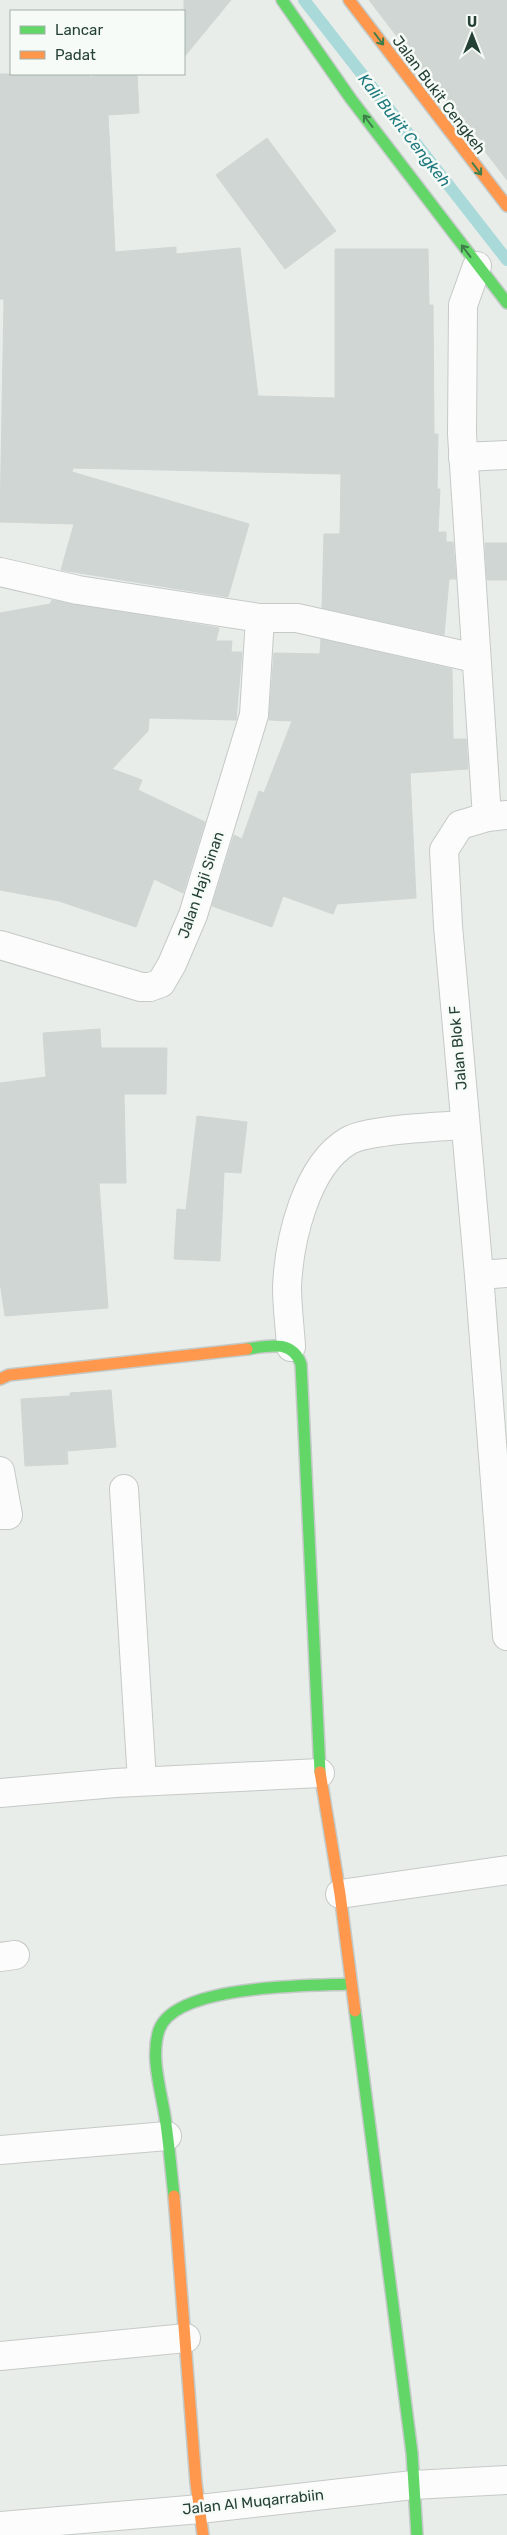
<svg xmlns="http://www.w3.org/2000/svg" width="507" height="2535" font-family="Rubik,sans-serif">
<rect width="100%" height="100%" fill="#e8edea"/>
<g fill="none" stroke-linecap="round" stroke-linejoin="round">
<path stroke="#aad9d9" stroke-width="12" d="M304,0l203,260"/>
</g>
<g fill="#d0d6d3" stroke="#d0d6d3">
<path d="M184,0h47l-47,57z"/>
<path d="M369,0h138v180z"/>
<path d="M0,74h90v4l2,-2 45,-2 2,39 -31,2 7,137 61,-5v7l64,-6 18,148 77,2v-149h93l1,56h4l1,129h4l-1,55h3l-2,43h8v10h7l3,37h-7l-5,56 -122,-27 2,-74h16l1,-60 -268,-6 -1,4 177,52 -21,73 -167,-27 13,-46 -74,-2 4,-223h-4z"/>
<path d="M267,138l69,93 -51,38 -69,-94z"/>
<path d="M485,543h22v37h-20z"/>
<path d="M52,600l167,28 -3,13h16l-1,11h11l-6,68 -87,-2 -1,13 -36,38 30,11 -4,10 67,32 -22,71 -29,-14 -18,48 -77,-26 -59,-11v-277l50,-9z"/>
<path d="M321,639l131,30 1,70h13l2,30 -58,4 6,125 -79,6 -4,10 -50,-18 -11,31 -60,-21 22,-71 8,4 17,-48 5,2 28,-72 -23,-1 5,-67 46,1z"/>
<path d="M100,1029l1,19h66l-1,46h-42l2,89h-27l9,125 -103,8 -5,-34v-199l46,-6 -3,-44z"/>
<path d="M197,1116l50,6 -6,51 -17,-1 -4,89 -46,-2 3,-50 9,1z"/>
<path d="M111,1390l5,57 -49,4 1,13 -43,2 -4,-67 49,-3v-3z"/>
</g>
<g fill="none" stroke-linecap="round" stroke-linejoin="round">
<defs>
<g id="street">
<path d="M477,266l-14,39 -1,129 25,383"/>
<path d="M463,457l44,-2"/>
<path d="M0,572l78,18 182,28h37l178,40"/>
<path d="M507,815l-20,2 -27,8 -16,25 4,76 31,349 28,-2"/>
<path d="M0,945l141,42h9l11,-4 11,-19 21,-49 61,-200 6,-97"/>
<path d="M479,1275l28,361"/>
<path d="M291,1347c-1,-19 -4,-40 -4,-60 2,-47 19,-121 61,-146 21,-12 90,-14 117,-16"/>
<path d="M0,1471l8,44h-8"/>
<path d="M124,1489l18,292"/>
<path d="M0,1793l115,-10 205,-10"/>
<path d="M340,1894l167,-24"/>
<path d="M0,1957l15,-2"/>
<path d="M0,2150l167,-14"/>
<path d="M0,2356l186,-18"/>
<path d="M0,2526l200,-17 213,-24 94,-5"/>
</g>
<g id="fast">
<path d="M282,0l69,99 156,204"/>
<path d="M247,1349c21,-3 45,-10 54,15l19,408"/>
<path d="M355,2011l57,442 5,82"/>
<path d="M174,2196c-3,-26 -5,-53 -9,-79 -4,-27 -15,-60 -6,-87 16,-46 150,-44 192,-46"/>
</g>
<g id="slow">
<path d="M349,0l158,206"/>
<path d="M0,1379l9,-4 238,-26"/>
<path d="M320,1772l20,122 15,117"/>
<path d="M174,2196l22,287 7,52"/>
</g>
</defs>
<use href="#street" stroke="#c5cac7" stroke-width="30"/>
<use href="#fast" stroke="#c3cac7" stroke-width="14"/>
<use href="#slow" stroke="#c3cac7" stroke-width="14"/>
<use href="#street" stroke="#fcfcfc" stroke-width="28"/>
<use href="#fast" stroke="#63d668" stroke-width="11"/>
<use href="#slow" stroke="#ff974d" stroke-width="11"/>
</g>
<defs><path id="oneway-shaft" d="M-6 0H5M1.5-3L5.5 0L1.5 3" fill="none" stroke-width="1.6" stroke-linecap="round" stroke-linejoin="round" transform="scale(1.25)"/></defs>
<g stroke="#3e7d4a">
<use href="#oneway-shaft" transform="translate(379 39) rotate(53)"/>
<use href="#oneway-shaft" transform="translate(368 121) rotate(-127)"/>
<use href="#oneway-shaft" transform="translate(477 169) rotate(53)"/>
<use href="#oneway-shaft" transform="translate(466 251) rotate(-127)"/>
</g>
<g text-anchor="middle" stroke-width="5" stroke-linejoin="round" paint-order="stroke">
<g font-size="15" fill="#254136" stroke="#f7fbf8">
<text transform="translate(439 95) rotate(53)" y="5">Jalan Bukit Cengkeh</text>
<text transform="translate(201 885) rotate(-71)" y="5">Jalan Haji Sinan</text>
<text transform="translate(458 1048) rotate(-95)" y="5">Jalan Blok F</text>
<text transform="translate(253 2502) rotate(-6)" y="5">Jalan Al Muqarrabiin</text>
</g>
<g font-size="16" font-style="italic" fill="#1e797d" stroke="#f7fbf8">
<text transform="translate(405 130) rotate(52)" y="6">Kali Bukit Cengkeh</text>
</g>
</g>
<rect x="10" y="10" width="175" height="65" fill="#f7fbf8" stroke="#a3b1aa"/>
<rect x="20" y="26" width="25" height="8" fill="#63d668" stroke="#a3b1aa"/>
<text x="55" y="35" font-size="15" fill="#254136">Lancar</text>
<rect x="20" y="51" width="25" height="8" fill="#ff974d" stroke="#a3b1aa"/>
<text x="55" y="60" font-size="15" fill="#254136">Padat</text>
<g transform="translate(472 35)" stroke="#f7fbf8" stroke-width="4" paint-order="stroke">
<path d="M0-4L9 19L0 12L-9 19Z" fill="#254136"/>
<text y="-8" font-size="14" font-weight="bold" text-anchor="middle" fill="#254136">U</text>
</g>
</svg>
